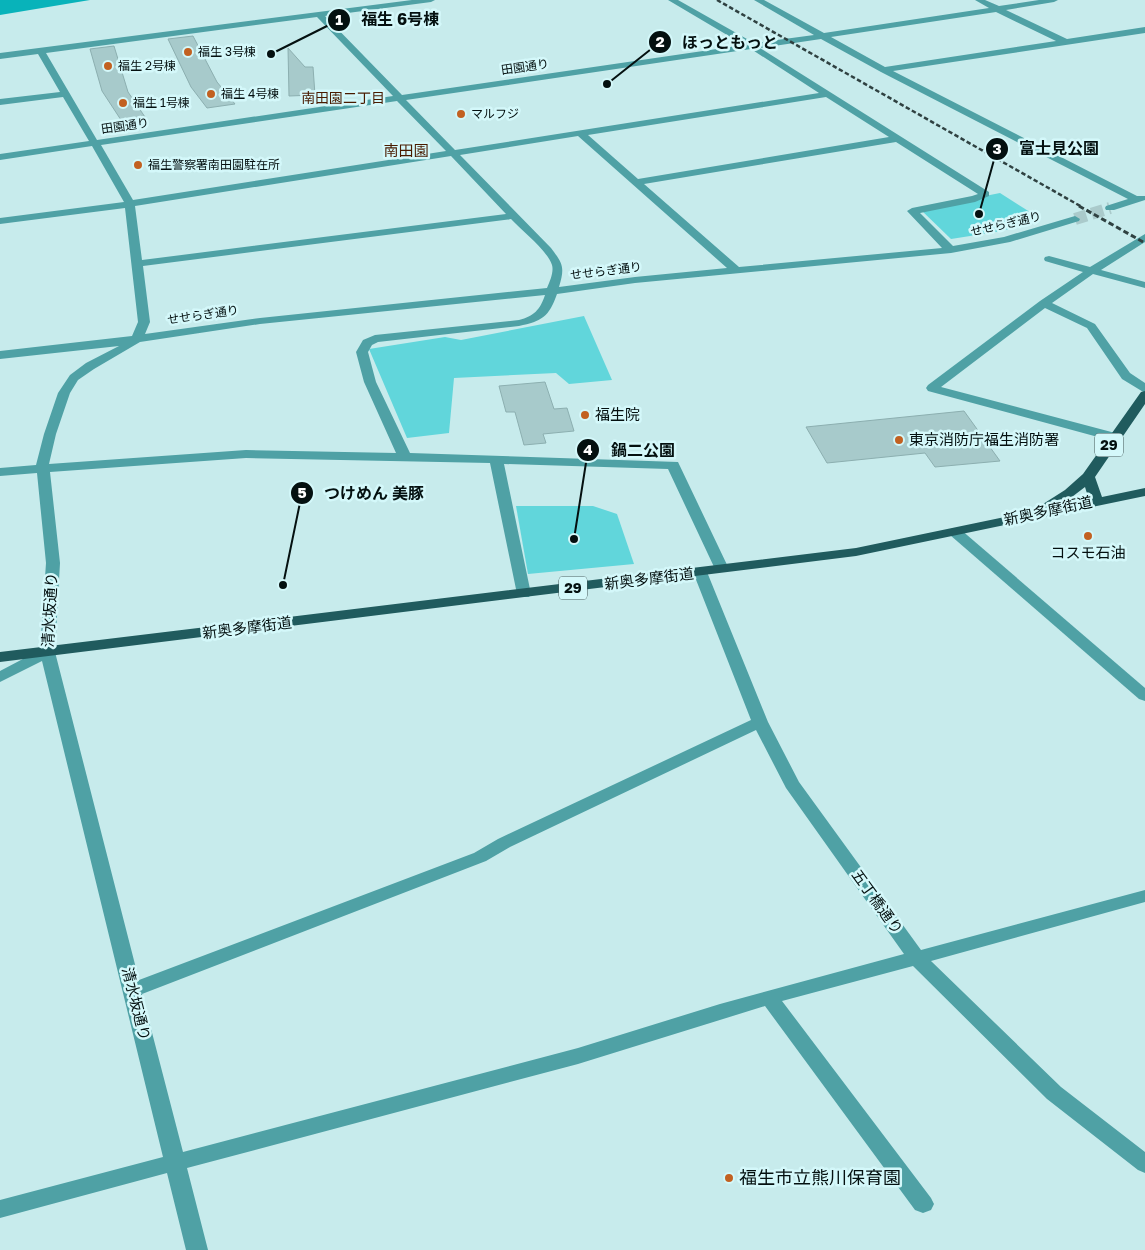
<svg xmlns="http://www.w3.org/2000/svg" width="1145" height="1250" font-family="'Golos Text','Noto Sans JP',sans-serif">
<rect width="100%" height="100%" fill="#c7ebec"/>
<g fill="#61d6db">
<path d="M1000,193l41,26 -39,12 -51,8 -31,-30z"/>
<path d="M584,316l28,64 -43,4 -13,-11 -102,5 -5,55 -42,5 -38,-89 76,-12 16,3z"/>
<path d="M516,506h77l24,8 17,50 -106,10z"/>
</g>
<path fill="#08b3ba" d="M0,0h90l-90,15z"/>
<g fill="#a7cacb" stroke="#8cafb0">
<path d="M193,36l24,46 18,22 -28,4 -16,-21 -23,-48z"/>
<path d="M114,46l14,46 17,25 -24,3 -19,-29 -12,-42z"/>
<path d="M288,48l17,19h8l2,28 -26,1z"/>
<path d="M545,382l9,27 13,-1 7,23 -31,3 3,9 -22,2 -9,-33h-9l-7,-26z"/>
<path d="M964,411l36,50 -65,6 -10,-14 -98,10 -21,-36z"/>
</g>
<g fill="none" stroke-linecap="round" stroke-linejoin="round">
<path stroke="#aacacb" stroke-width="12" stroke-dasharray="12 5.5" stroke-linecap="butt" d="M1075,219l35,-11"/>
<g fill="#4fa1a5" fill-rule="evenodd">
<path d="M412,0h23l-4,2 -106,14 77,79 342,-50 -76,-45h10l76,43 60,-8 -60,-35h10l60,33 165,-25 -14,-8h10l14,6 40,-6h19l-4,2 -48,8 61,29 78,-12v6l-252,38 244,125h8v4l-31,10h-8l-1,-2 1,-2 22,-7 -247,-127 -60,-33 -61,9 229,144v4l-14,6 -55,11 33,33 51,-9 71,-21 5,3 -1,2 -69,21 -59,11 -316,30 -78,11c-8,23 -15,27 -38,32l-141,16 -6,3 -4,7 8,30 34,71 268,9 51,107 -2,3h-10l-2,-3 -47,-100 -164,-5 27,130 -2,3h-10l-2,-3 -27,-131 -244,-5 -196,14 10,91 -5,89 84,328 335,-127 24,-14 253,-119 -58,-148 2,-3h10l2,3 61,150 31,60 122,168 224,-60v12l-214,59 130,126 84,65v21l-7,-3 -91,-71 -134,-133 -131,35 149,197 3,6 -3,6 -8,3 -8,-3 -150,-204 -187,58 -391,104 21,82h-22l-19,-77 -167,45v-18l163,-43 -121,-496 -42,21v-11l40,-21 6,-87 -9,-90 -37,3v-8l36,-3 8,-31 14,-41 12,-18 16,-12 33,-17 -119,13v-8l132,-15 6,-14 -13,-114 -125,16v-6l124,-16 -32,-56 -92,14v-6l89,-13 -26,-44 -63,8v-6l60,-7 -22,-38 -38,5v-6zM996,12l60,29 -171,26 -54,-30zM317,17l76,79 -296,44 -51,-87zM751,49l68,44 -364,57 -49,-50zM826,97l63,40 -251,42 -50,-44zM397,101l49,50 -313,49 -32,-55zM578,136l149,132 -92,9 -76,10c6,-20 4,-23 -8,-39l-91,-93zM896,142l82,52 -6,2 -60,12 -5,3 35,37 -203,19 -95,-83zM451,156l55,58 -364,46 -7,-54zM511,219c11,12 36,31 41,46 2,7 -2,16 -5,23l-287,30 -115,16 5,-12 -7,-56zM545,295c-5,15 -11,21 -26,25l-144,15 -12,5 -7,12 8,30 32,71 -150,-3 -197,14 7,-30 14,-41 8,-13 16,-11 46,-27 120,-18zM756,730l30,58 118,166 -184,50 -142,44 -395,104 -41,-158 344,-133 24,-14z"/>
<path d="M1145,234v8l-44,28 44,12v6l-52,-14 -41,29 43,21 35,49 15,10v10l-23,-14 -35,-51 -42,-20 -104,79 178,47 1,3 -1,3h-10l-181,-49 -2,-3 2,-3 112,-84 43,-29 -38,-11 -1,-2 1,-2 4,-1 41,11z"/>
<path d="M955,528l5,1 185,159v13l-6,-2 -189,-164 -2,-3z"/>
</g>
<path fill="#205b5e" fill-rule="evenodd" d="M1145,391v13l-50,73 7,20 43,-9v8l-289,60 -856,106v-10l856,-104 187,-39 -2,-2 2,-3 22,-14 18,-16 58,-82zM1085,487l4,13 -29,6z"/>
<path stroke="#2f4141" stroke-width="2.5" stroke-dasharray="4.5 2.5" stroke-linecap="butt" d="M717,0l365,207"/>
<path stroke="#2f4141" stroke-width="3" stroke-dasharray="5.5 3" stroke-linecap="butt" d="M1079,206l66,37"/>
</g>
<g fill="#c26121" stroke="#d4f8fa" stroke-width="2">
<circle cx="188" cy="52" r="5"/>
<circle cx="108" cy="66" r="5"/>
<circle cx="211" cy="94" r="5"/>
<circle cx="123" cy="103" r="5"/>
<circle cx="461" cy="114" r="5"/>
<circle cx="138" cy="165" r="5"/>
<circle cx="585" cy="415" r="5"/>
<circle cx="899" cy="440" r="5"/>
<circle cx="1088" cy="536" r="5"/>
<circle cx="729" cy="1178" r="5"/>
</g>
<g text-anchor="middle" stroke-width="5" stroke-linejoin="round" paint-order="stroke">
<g font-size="12" fill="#041010" stroke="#d4f8fa" text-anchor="start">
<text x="198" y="56">福生 3号棟</text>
<text x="118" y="70">福生 2号棟</text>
<text x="221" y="98">福生 4号棟</text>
<text x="133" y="107">福生 1号棟</text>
<text x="471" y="118">マルフジ</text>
<text x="148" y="169">福生警察署南田園駐在所</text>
</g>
<g font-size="12" fill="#041010" stroke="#d4f8fa">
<text transform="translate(525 67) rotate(-8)" y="4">田園通り</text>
<text transform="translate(125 126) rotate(-8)" y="4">田園通り</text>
<text transform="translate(1006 224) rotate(-13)" y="4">せせらぎ通り</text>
<text transform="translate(606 271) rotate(-7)" y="4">せせらぎ通り</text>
<text transform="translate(203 315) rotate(-8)" y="4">せせらぎ通り</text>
</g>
<g font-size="14" fill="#491b00" stroke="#d4f8fa">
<text x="343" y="103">南田園二丁目</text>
</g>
<g fill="#d4f8fa" stroke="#425656" stroke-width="1">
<rect x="1095" y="433.5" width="28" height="23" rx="4"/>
<rect x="559" y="576.5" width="28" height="23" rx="4"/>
</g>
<g font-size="14" font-weight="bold" fill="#041010">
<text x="1109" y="450">29</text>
<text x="573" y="593">29</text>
</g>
<g font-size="15" fill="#491b00" stroke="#d4f8fa">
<text x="406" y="156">南田園</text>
</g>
<g font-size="15" fill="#041010" stroke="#d4f8fa" text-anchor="start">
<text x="595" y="420">福生院</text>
<text x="909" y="445">東京消防庁福生消防署</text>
<text x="1088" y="558" text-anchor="middle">コスモ石油</text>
</g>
<g font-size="15" fill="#041010" stroke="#d4f8fa">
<text transform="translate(1048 511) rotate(-12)" y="5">新奥多摩街道</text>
<text transform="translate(649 579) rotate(-7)" y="5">新奥多摩街道</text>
<text transform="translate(50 610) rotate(-87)" y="5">清水坂通り</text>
<text transform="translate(247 628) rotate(-7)" y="5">新奥多摩街道</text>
<text transform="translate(877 902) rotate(54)" y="5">五丁橋通り</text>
<text transform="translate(136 1004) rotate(76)" y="5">清水坂通り</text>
</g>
<g font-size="18" fill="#041010" stroke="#d4f8fa" text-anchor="start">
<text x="739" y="1184">福生市立熊川保育園</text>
</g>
</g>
<path fill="none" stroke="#041010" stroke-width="2" d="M271 54L339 20M607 84L660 42M979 214L997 149M574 539L588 450M283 585L302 493"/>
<g fill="#041010" stroke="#d4f8fa" stroke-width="2">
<circle cx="271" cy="54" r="5"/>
<circle cx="607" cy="84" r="5"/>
<circle cx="979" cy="214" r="5"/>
<circle cx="574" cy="539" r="5"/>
<circle cx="283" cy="585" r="5"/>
<circle cx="339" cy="20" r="12"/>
<circle cx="660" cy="42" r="12"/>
<circle cx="997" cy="149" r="12"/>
<circle cx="588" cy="450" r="12"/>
<circle cx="302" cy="493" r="12"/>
</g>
<g font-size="15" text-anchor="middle" font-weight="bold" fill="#fff">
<text x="339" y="25">1</text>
<text x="660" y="47">2</text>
<text x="997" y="154">3</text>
<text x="588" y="455">4</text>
<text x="302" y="498">5</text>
</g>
<g font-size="16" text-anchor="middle" font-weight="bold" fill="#041010" stroke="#d4f8fa" stroke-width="5" stroke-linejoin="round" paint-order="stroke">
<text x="400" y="25">福生 6号棟</text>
<text x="730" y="48">ほっともっと</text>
<text x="1059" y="154">富士見公園</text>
<text x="643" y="456">鍋二公園</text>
<text x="374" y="499">つけめん 美豚</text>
</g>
</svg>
